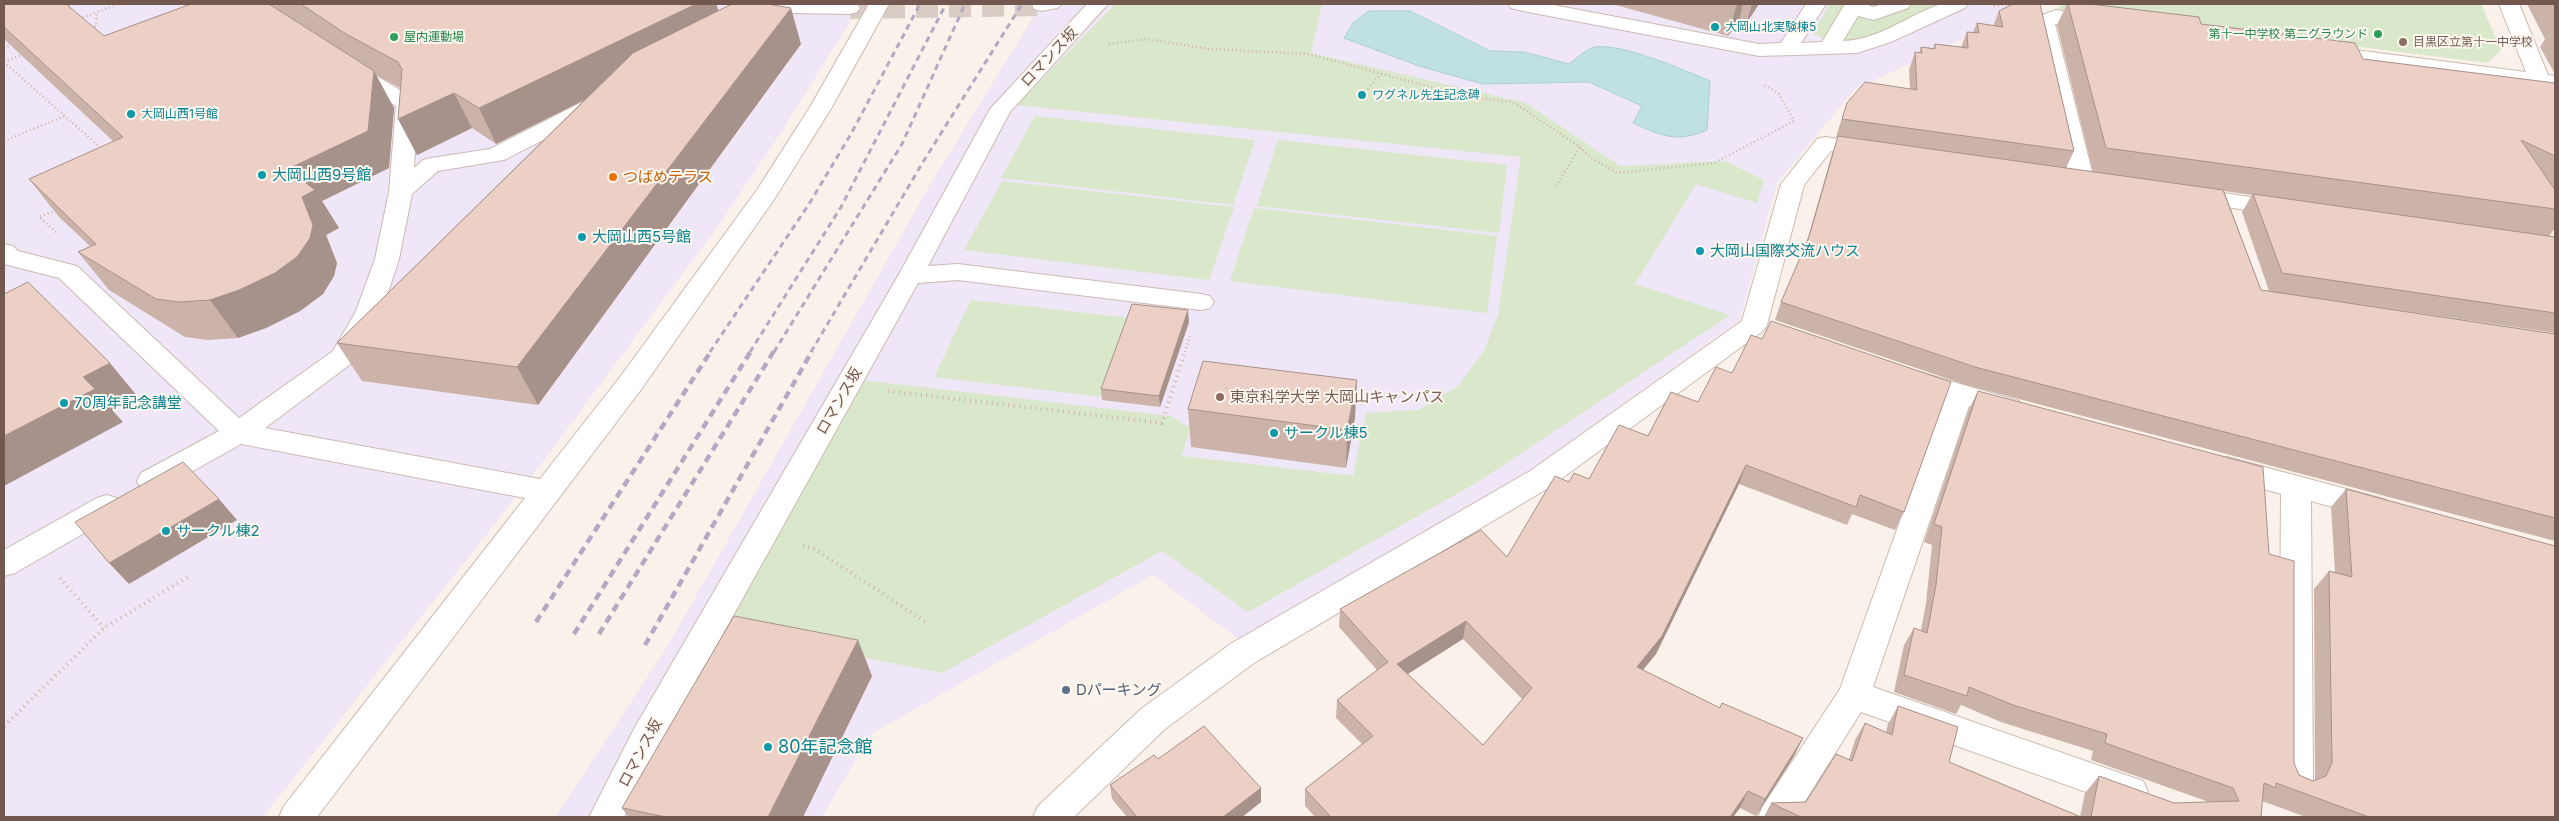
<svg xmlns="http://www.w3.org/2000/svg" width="2559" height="821" font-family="Inter,'Noto Sans JP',sans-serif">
<rect width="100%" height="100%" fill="#faf2ea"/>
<g fill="#efe6f7">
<path d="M4,4h857l-79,127 -63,94 -195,262 -261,330h-259z"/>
<path d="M1041,4h991l-20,12 -157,73 -78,94 -37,137 -217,155 -285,164 -85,-64 -282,159 -49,83h-267l112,-170 264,-464z"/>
</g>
<g fill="#d9e7ca">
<path d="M1115,4h207l-11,49 215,50 94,63 105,-5 39,19 -7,23 -61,-19 -61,100 95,31 -254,168 -228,129 -86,-61 -220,122 -222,-44 140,-249 311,36 19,12 -8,28 171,20 13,-63 52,-3 40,-24 26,-35 14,-36 23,-158 -504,-52z"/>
<path d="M1830,4h112c-33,14 -96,53 -129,29z"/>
<path d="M2063,4h418l20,46 -13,13 -431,-54z"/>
<path d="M1035,116l220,24 -22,65 -232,-27z"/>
<path d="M1278,140l229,25 -8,68 -242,-27z"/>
<path d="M1002,181l232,26 -25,73 -245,-30z"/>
<path d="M1254,208l243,28 -10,77 -257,-32z"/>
<path d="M971,300l159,18 -28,79 -168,-20z"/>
</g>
<path fill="#c0e1e2" stroke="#a8d1d3" d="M1369,11h41l80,40 34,1 45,12c7,-5 18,-16 26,-17 27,-4 89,23 115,34l-3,49c-31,13 -45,6 -74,-7l9,-17 -53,-24 -106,2 -64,-18 -75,-28 9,-15z"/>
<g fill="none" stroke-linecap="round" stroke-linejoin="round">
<path stroke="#d8ccc4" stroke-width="22" stroke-dasharray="22 11" stroke-linecap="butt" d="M850,8l191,-3"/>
<defs>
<g id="minor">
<path d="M780,4h77l3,4 -3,4 -7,2 -58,-1 -30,15h-14l-3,-4 3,-4z"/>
<path d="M869,4h20l-57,103 -57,91 -135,193 -323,426h-38l5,-11 241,-308 -284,-54 -80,45 -10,3 -10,-3 -4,-8 4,-8 78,-42 -160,-153 -55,-14v-20l9,2 5,5 59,15 162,152 94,-67 23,-40 19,-52 14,-67 7,-86 -52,-33 -4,-4 4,-4 7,-2 7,2 57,34 3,5 -4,64 9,-8 8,-2 59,-9 98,-50 8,-2 8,2 3,5 -3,5 -100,51 -66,11 -26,23 -13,65 -17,52 -30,52 -87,65 275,51 80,-102 137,-187 53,-83z"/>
<path d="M1032,4h29l-3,4 -17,3 -7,-2z"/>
<path d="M1087,4h21l-98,108 -82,154 30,-2 243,30 9,2 4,6 -4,6 -9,2 -243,-30 -40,3 -259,466 -35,68h-35l46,-90 263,-451 92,-167z"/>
<path d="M1508,4h40l211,40 22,-1 25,-39h20l-25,39 21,-1 23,-38h20l8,3 10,-3h28l-3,4 -34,12 -16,-4 -15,25c36,-1 65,-26 98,-37 8,-2 19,-1 27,0l-3,4 -74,34 -34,11 -98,3 -241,-46 -7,-2z"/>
<path d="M2499,4h20l29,71 7,1v48l-8,-2 -3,-5 -13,-32 -207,-27 -7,-2 -3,-4 3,-4 7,-2 202,26z"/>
<path d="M2056,10l49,8 3,4 -3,4 -7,2 -43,-4 39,156 -4,5 -8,2 -8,-2 -4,-5 -36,-159 3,-4z"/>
<path d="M1825,137l54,8 3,5 -3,5 -8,2 -40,-6 -27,34 -37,140 -4,6 -213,156 -296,176 -89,66 -91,88h-41l5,-11 103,-97 91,-66 298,-172 212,-150 39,-137 36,-45z"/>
<path d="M2190,188l94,14 8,2 4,5 -4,5 -8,2 -102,-16 -4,-5 4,-5z"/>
<path d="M1912,370l107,31 4,7 -4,7 -10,3 -40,-12 -96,281 270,94 5,11 -5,11 -12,5 -270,-96 -66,105h-37l5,-11 77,-117 104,-291 -42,-12 -3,-7 3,-7z"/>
<path d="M2227,457l149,40 10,3 5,8 -5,8 -10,3 -65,-18 2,279 -5,11 -12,5 -12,-5 -5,-11 2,-286 -64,-18 -4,-8 4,-8z"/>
<path d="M107,495l10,3 5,8 -5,8 -102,59 -11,3v-26l93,-52z"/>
</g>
</defs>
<use href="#minor" stroke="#ccbab1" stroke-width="2"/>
<g stroke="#d2b3a8" stroke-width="2.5" stroke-dasharray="1 3" stroke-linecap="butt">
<path d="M1475,4l8,1"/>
<path d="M1994,6l16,-2"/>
<path d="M65,7l9,-3"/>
<path d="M79,19l39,-15"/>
<path d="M91,28l5,-2 1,-14"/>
<path d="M1109,44l37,-5 63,10 100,5 154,42 50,6 67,45 11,11 27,15 96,-10 80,-42 -15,-27 -16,-10"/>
<path d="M4,48l9,-4"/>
<path d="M4,62l99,88"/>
<path d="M4,62l20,-8"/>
<path d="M1362,95l20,-22"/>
<path d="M4,141l61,-25"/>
<path d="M1556,186l24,-39"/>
<path d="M56,232l-17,-15 18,-7"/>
<path d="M1185,352l5,-16"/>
</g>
<g stroke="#d2b3a8" stroke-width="4" stroke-dasharray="1 4.5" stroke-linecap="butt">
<path d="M888,391l274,32 23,-72"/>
<path d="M803,546l10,2 113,74"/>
<path d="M60,578l44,50"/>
<path d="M4,726l100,-98 84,-51"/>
</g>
<use href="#minor" fill="#fff" fill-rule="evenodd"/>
<g stroke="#b4a9c4" stroke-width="3" stroke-dasharray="6 4.5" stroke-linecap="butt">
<path d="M710,352l99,-148 42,-70 69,-130"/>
<path d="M750,352l91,-145 105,-203"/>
<path d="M774,352l128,-208 63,-140"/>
<path d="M811,352l112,-190 99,-158"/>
</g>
<g stroke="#b4a9c4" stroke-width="4.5" stroke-dasharray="8 5.5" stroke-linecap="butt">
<path d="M536,622l175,-271"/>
<path d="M574,634l177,-283"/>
<path d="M599,634l175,-283"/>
<path d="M645,645l167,-294"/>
</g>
</g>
<g fill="#ccb3a9" fill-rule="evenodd">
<path d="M4,4l100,32 87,-32h525l3,7 82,33 -263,361 -176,-24 -25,-38 248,-244 -89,45 -24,-16 -55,27 -17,-67 -24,-13 18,33 -5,60 -67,33 17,27 -13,7 11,28 -3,13 -11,18 -23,17 -34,17 -28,10 -30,2 -23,-3 -76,-47 -31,-38 12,-6 -31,-29 -30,-38 85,-37 -110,-103z"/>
<path d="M1612,4h147l-12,18 -8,-2 -11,16z"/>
<path d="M2040,4l34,147 -8,17 27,4 -36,-147 10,-21h23l111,20 162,35 192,24v145l-6,8 6,1v96l-211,-31 211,32v207l-589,-156 -191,-65 6,-18 25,-58 26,-90 6,-17h-2l5,-16 6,-18 63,-14 -1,-19 6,-18 4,1 2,-6 12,1 2,-4 26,3 6,-15h6l4,-9 16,3 6,-15zM2224,191l28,4 -10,17 27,79 -8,-1z"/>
<path d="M2527,4h28v70l-15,-27 5,-8z"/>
<path d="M1189,322l-29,85 -58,-7 -1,-11z"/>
<path d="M1978,391l291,163 25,209 5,12 14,6 2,-1 -1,-191 15,-18 6,1 -4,-65 15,-18 209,328h-249l-44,-16 -1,16h-497l7,-14 35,-1 43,-43 6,-19 10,-17 21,9 2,-8 10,-18 51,56 131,55 5,-24 14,-17 75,27 35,-1 -118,-42 2,-9 -92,-29 -40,-17 -5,9 -62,-22 10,-47 10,-17 7,2 5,-27 6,-58 -8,-3 45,-133z"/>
<path d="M1671,392l233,120 -9,18 -43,-16 -5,11 -108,-41 -83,170 -13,16 77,38 83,30 -9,18 -38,60 -16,-8 -7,9h-418l-10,-11v-17l57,-45 -26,-26 1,-18 40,-30 -38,-43 1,-18 167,-52 62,-75 20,-3 59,-43zM1463,639l59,60 -39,46 -75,-71z"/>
<path d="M1188,409l167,9 -9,50 -155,-21z"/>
<path d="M872,676l-69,141h-175l-6,-9z"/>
<path d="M1158,759l103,29v14l-19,15h-115l-15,-18 -2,-14z"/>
</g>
<g fill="#a6928a">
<path d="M696,4h20l9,26 -229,114 -17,-36z"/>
<path d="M1737,4h6l-4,16 -11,16z"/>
<path d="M1752,4h7l-12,18z"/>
<path d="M791,8l10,36 -263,361 -21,-38z"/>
<path d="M374,71l20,37 -5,60 -67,33 17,27 -13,7 11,28 -3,13 -11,18 -23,17 -34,17 -28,10 -28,-38 78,-131z"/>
<path d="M454,93l18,35 -55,27 -19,-36z"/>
<path d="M1188,310l1,12 -29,85 -1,-11z"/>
<path d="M110,363l28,34 -26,13 11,12 -119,64v-50l79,-59z"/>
<path d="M1357,380l-2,38 -9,50 1,-38z"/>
<path d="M1746,465l-7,19 -83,170 -25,30 6,-17z"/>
<path d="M219,499l18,21 -108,64 -20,-21z"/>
<path d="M1466,621l-3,18 -68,43 2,-18z"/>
<path d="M858,640l14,36 -69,141h-35z"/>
<path d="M1803,738l-9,18 -38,60 9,-17z"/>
<path d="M1261,788v14l-19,15h-19z"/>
<path d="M1748,791l-8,17 -7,9h-3z"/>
</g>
<g fill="#edd0c5" stroke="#a6928a" fill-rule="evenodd">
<path d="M4,4h62l38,32 87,-32h78l105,67 -6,60 -80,38 27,21 -13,7 11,28 -3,13 -12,18 -23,17 -36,17 -29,10 -31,2 -23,-3 -78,-47 18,-8 -67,-65 94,-42 -119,-110z"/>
<path d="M301,4h395l-217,104 -25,-15 -56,26 4,-50 -4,-7 -52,-28z"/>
<path d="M732,4h36l23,4 -274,359 -180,-24 296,-290z"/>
<path d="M2013,4h27l34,147 -232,-32 5,-16 18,-21 52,8 -2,-38 7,1 -1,-6 14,2v-5l33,4 -1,-16 12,1 -2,-10 26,4 -4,-16z"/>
<path d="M2068,4h22l109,13 2,7 154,19 8,16 192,24v73l-34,-16 34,50v19l-449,-61z"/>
<path d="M1838,136l385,54 38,100 294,44v184l-580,-151 -194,-65 28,-65z"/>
<path d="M2253,194l302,43v76l-273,-40z"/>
<path d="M28,282l82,81 -27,14 12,12 -91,47v-142z"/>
<path d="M1132,304l56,6 -29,86 -58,-7z"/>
<path d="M1771,321l180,61 -47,130 -44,-17 -4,12 -110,-42 -84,171 -25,31 83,41 2,-5 81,35 -38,61 -17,-8 -18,26h-399l-26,-28 68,-53 -36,-36 51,-38 -48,-53 141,-79 26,27 48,-81 14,6 5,-9 15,6 30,-54 29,11 23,-44 27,10 18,-35 16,6 19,-38 11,4zM1466,621l66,67 -49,57 -86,-81z"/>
<path d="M1203,361l154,19 -10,50 -159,-21z"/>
<path d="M1978,391l285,76 6,87 25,7v202l5,12 14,6 13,-5 6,-13 -3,-192 23,6 -6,-88 209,57v271h-186l-93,-34v5l-12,-5 -3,34h-170l8,-41 75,27 65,-2 -6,-13 -128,-45 2,-9 -94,-29 -44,-18 -2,9 -63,-21 10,-47 13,5 9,-48 6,-58 -8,-3z"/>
<path d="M183,462l36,37 -110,64 -34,-41z"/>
<path d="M734,616l124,24 -90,177h-102l-44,-9z"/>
<path d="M1898,706l60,21 -9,35 132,55h-280l-30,-14 35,-1 30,-48 16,7 13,-38 27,12z"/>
<path d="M1204,726l57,62 -38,29h-86l-27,-32 44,-30 4,4z"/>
</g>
<g fill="#0f9aa8" stroke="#fdf7f0" stroke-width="2">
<circle cx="1715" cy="27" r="5"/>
<circle cx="1362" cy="95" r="5"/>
<circle cx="131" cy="114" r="5"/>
<circle cx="262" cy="175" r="5"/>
<circle cx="582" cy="237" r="5"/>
<circle cx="1700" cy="251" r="5"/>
<circle cx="64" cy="403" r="5"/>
<circle cx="1274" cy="433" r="5"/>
<circle cx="166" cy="531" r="5"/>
<circle cx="768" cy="747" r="5"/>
</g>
<g fill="#2e9e5b" stroke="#fdf7f0" stroke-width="2">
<circle cx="2378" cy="34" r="5"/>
<circle cx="394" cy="37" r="5"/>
</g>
<g fill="#8d6e63" stroke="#fdf7f0" stroke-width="2">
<circle cx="2403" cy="42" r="5"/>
<circle cx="1220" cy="397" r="5"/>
</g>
<circle fill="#e8710a" stroke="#fdf7f0" stroke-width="2" cx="613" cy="177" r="5"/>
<circle fill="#5c6f8a" stroke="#fdf7f0" stroke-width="2" cx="1066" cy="690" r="5"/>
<g text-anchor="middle" stroke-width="4" stroke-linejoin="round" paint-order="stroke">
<g font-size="12" fill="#0d838f" stroke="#fdf7f0" text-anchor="start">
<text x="1725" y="31">大岡山北実験棟5</text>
<text x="1372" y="99">ワグネル先生記念碑</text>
<text x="141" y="118">大岡山西1号館</text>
</g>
<g font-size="12" fill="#27864d" stroke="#fdf7f0" text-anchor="end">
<text x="2368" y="38">第十一中学校 第二グラウンド</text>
<text x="404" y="41" text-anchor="start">屋内運動場</text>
</g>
<g font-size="12" fill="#785e54" stroke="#fdf7f0" text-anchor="start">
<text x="2413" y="46">目黒区立第十一中学校</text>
</g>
<g font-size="15" fill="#735850" stroke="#fdf7f0">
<text transform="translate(1049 57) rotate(-47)" y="5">ロマンス坂</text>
<text transform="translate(839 401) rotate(-60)" y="5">ロマンス坂</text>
<text transform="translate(640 753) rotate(-62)" y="5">ロマンス坂</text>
</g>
<g font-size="15" fill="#0d838f" stroke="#fdf7f0" text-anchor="start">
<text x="272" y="180">大岡山西9号館</text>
<text x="592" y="242">大岡山西5号館</text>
<text x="1710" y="256">大岡山国際交流ハウス</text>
<text x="74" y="408">70周年記念講堂</text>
<text x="1284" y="438">サークル棟5</text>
<text x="176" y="536">サークル棟2</text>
</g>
<g font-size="15" fill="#c56008" stroke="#fdf7f0" text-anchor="start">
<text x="623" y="182">つばめテラス</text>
</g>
<g font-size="15" fill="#785e54" stroke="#fdf7f0" text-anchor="start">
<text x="1230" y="402">東京科学大学 大岡山キャンパス</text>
</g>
<g font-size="15" fill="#4e5e75" stroke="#fdf7f0" text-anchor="start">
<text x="1076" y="695">Dパーキング</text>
</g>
<g font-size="18" fill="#0d838f" stroke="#fdf7f0" text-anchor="start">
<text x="778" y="753">80年記念館</text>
</g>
</g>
<rect width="2559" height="821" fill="none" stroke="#735850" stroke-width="10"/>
</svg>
